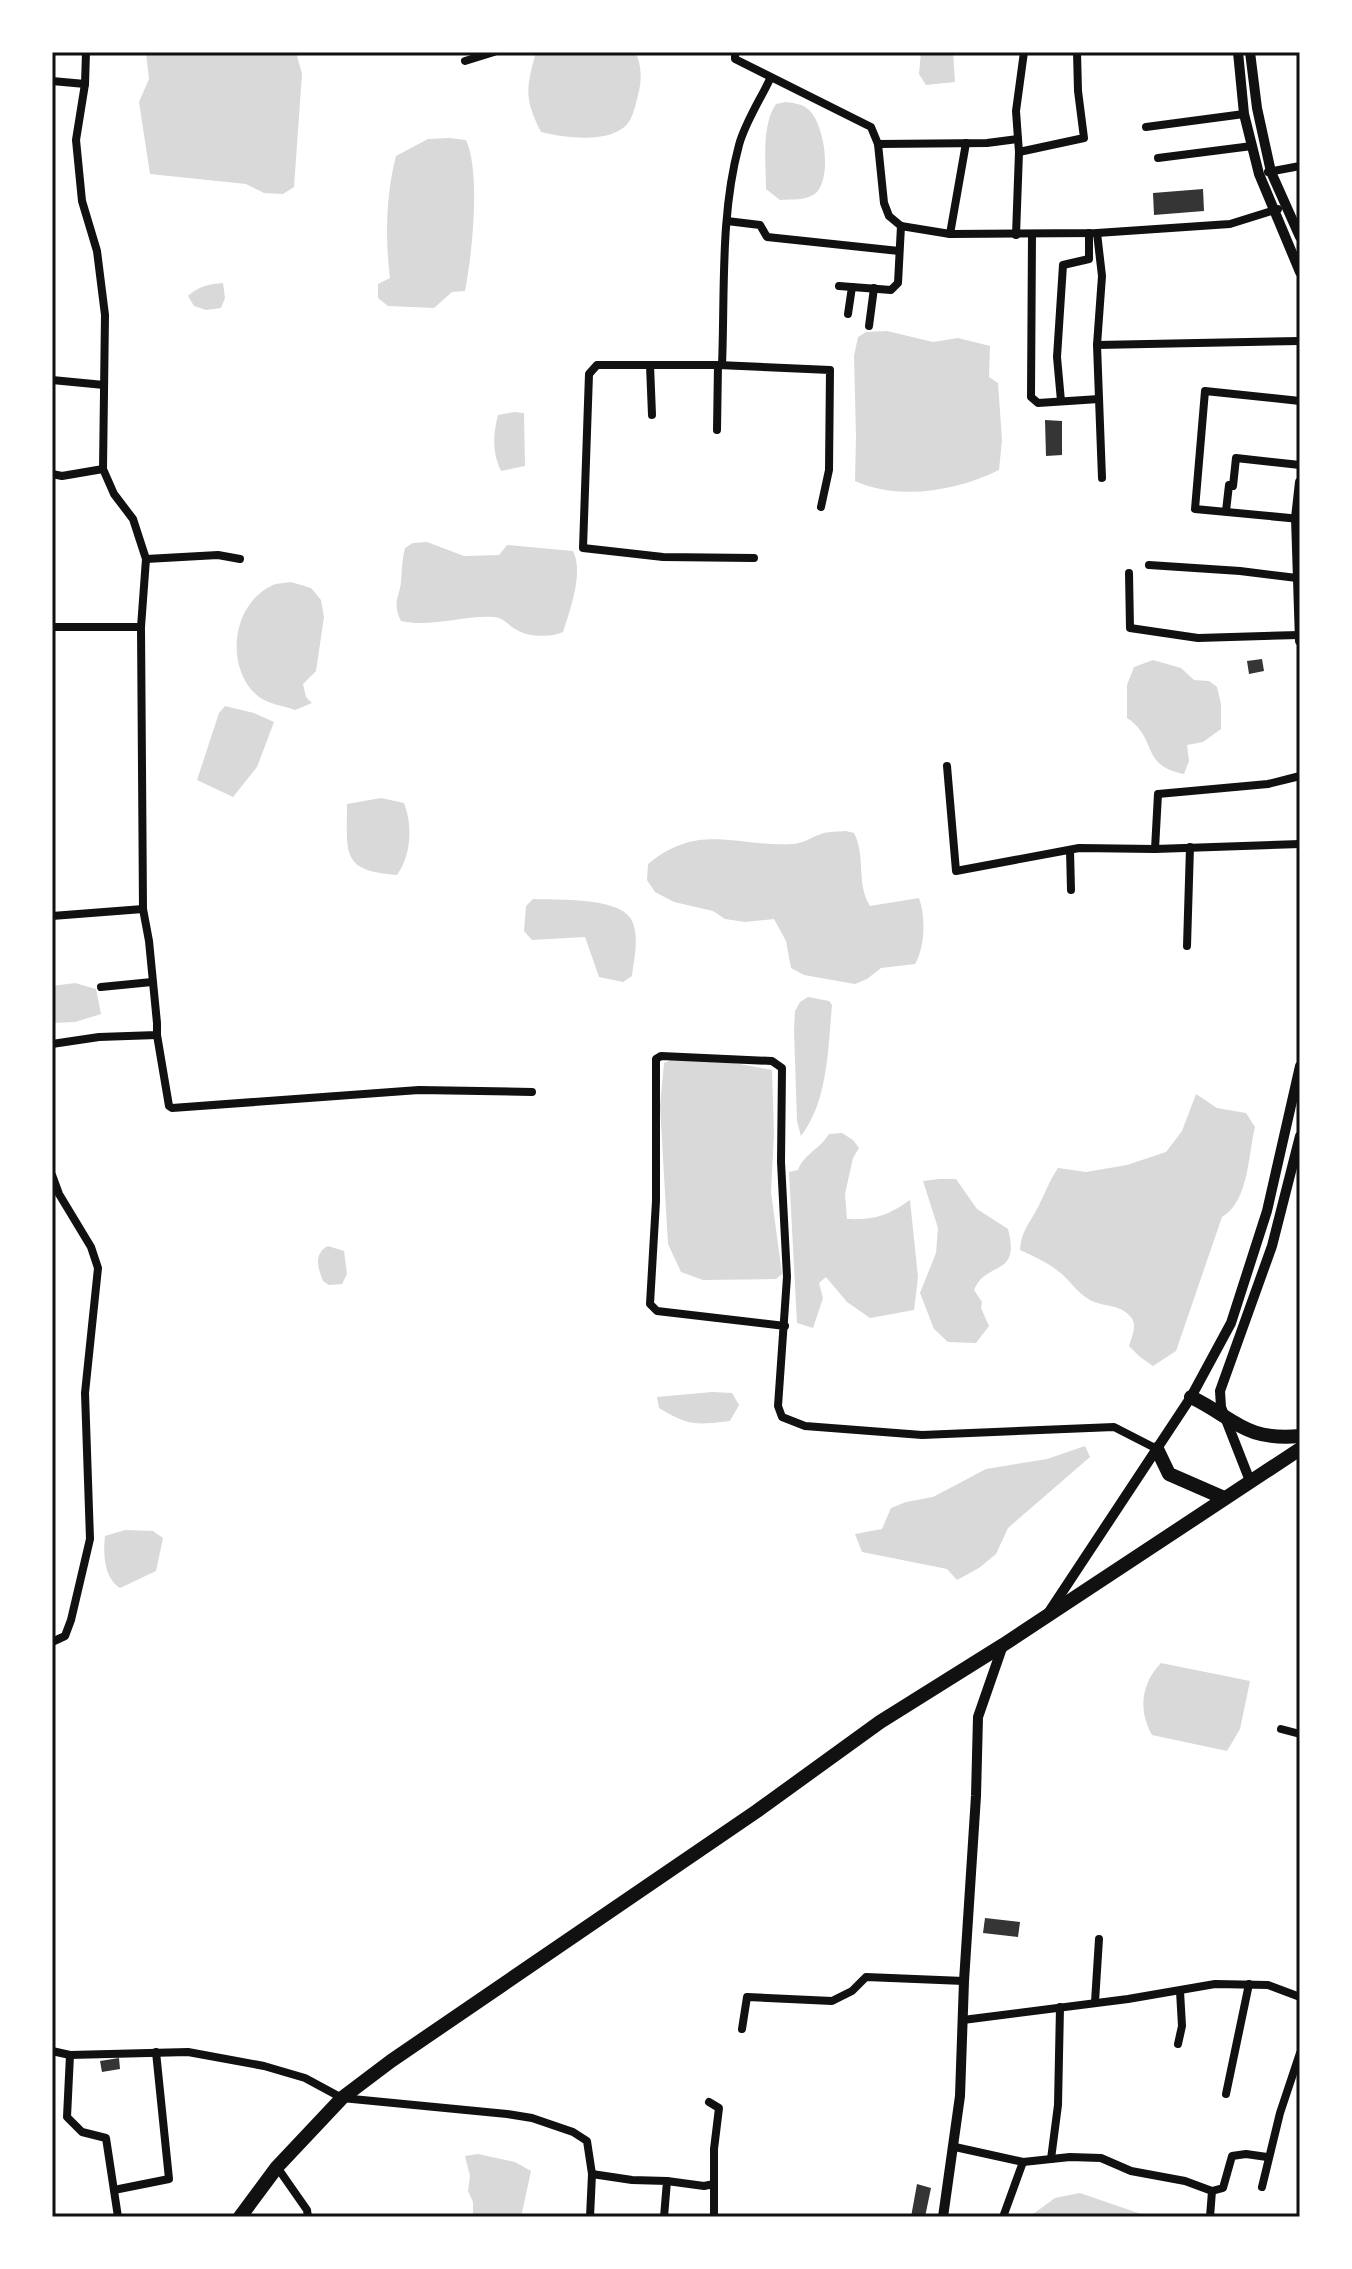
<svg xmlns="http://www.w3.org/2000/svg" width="1352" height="2269" font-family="Signika,sans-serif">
<rect width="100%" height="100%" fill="#fff"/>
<g fill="#d9d9d9">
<path d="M146,52h150l6,22 -8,113 -11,7 -19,-1 -18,-9 -96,-10 -11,-72 10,-23z"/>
<path d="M536,52h99c7,12 7,30 3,43 -2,8 -4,18 -8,25 -14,25 -66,18 -89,12 -17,-34 -15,-44 -5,-80z"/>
<path d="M921,52h32l2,30 -29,3 -7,-11z"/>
<path d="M786,102c8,1 17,2 23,8 16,15 23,68 7,83 -10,8 -24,6 -36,7l-14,-11c0,-26 -5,-63 10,-85z"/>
<path d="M449,138l17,2c15,33 6,115 -1,151l-13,1 -18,16 -46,-2 -10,-8v-14l12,-6c-5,-40 -4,-84 6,-122l32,-17z"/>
<path d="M223,283l2,15 -4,10 -15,2 -12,-4 -6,-10c11,-10 21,-12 35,-13z"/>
<path d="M887,331l46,11 25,-4 32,8 -1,31 9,6 4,57 -3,30c-43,21 -99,31 -144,11l1,-45 -2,-80 4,-19 8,-5z"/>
<path d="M514,412l10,1 1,53 -24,5c-9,-19 -8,-36 -3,-56z"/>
<path d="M427,542l37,14 35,-1 8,-10 66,6c11,22 -3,59 -10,81 -13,6 -36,5 -48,-3 -8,-5 -11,-11 -21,-12 -31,-2 -62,11 -93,4 -9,-19 -2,-22 0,-39 1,-12 1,-23 4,-34l8,-5z"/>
<path d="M291,582l20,6 10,12 3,17 -8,54 -13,13 3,13 6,6 -17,7c-11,-4 -26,-6 -36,-13 -35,-28 -28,-93 14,-112 5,-2 13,-2 18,-3z"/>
<path d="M1153,660l28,8 13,12 15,1 8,6 4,17v25l-18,13 -16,3 2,16 -5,13c-44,-8 -26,-36 -57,-56v-33l7,-18z"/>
<path d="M225,706l29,7 20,9 -17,45 -24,30 -36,-17 22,-67z"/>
<path d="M381,798l23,5c9,23 7,53 -7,72 -56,-4 -50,-21 -50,-71z"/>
<path d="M846,831l8,2c12,23 2,51 16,73l49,-8c7,19 6,49 -4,66l-34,4 -14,11 -12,5 -51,-9 -13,-7 -5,-27 -12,-22 -29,3 -20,-3 -12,-8 -39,-9 -19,-10 -8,-12 1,-16c51,-42 87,-17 144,-20 10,0 20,-7 29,-10 8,-3 17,-2 25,-3z"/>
<path d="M533,899c23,1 85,-2 98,20 9,16 3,40 1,57l-9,6 -24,-5 -14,-40 -53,3 -8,-9 2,-25z"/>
<path d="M75,983l21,6 5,25 -26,8 -23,1v-37z"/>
<path d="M808,997l21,4 3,4c-4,43 -4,96 -31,131l-4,-15 -3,-91 1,-19 5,-9z"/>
<path d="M678,1057l35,2 59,11 2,64 -3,58 11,82 -6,5 -73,1 -22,-8 -13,-28 -8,-138 4,-43z"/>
<path d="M1196,1094l21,14 29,5 9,14c-7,28 -6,74 -33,90l-46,134 -23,15 -13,-9 -11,-11c3,-10 9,-22 1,-30 -10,-12 -27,-9 -40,-16 -13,-7 -20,-20 -32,-29 -11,-9 -25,-15 -38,-21 1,-18 9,-26 17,-41 8,-15 12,-28 21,-41l28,4 41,-7 39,-13 16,-21z"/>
<path d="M842,1133l11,7 6,8 -6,10 -8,36 2,25c28,1 40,-3 63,-19l8,77 -4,33 -44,8 -23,-16 -21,-25 -7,6 4,15 -10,30 -16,-5 -8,-151 9,-2c6,-16 21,-20 31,-36z"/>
<path d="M939,1179h17l21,30 31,20c13,49 -22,31 -34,61l8,12 -1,6 8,18 -13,17 -28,-1 -14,-13 -14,-36 16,-40 2,-25 -15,-47z"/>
<path d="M328,1246l16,5 3,23 -5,10 -13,1 -6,-4c-5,-13 -10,-27 5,-35z"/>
<path d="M712,1392l20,1 7,12 -9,16c-33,4 -42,5 -71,-13l-2,-11z"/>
<path d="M1085,1446l5,11 -82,71 -12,26 -17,14 -22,12 -10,-11 -85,-17 -7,-18 27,-5 9,-21 15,-6 27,-5 53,-28 61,-10z"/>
<path d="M125,1530l28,1 10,7 -7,33 -36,17c-16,-10 -17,-34 -15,-52z"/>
<path d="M1161,1663l89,18 -10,48 -13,22 -75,-16c-14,-25 -11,-51 9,-72z"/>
<path d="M478,2154l37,8 16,9 -10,46h-48v-15l-5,-11 2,-15 -5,-20z"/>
<path d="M1080,2193l64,22 1,2h-116l26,-19z"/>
</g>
<g fill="#353535">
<path d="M1203,189l1,22 -50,4 -1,-22z"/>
<path d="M1045,420l17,1v34l-16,1z"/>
<path d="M1262,659l2,12 -15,3 -2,-13z"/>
<path d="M985,1918l35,4 -2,15 -35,-4z"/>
<path d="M119,2058l1,11 -18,3 -2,-11z"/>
<path d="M917,2184l14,4 -6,29h-14z"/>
</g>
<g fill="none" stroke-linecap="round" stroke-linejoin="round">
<g stroke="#111" stroke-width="8">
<path d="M735,52v7l136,68 7,17 6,59 5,13 12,10 49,8 147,-1 133,-9 48,-15"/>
<path d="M465,61l29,-9"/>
<path d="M52,81l33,3"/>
<path d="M1146,127l98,-13"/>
<path d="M1018,139l-2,-28 8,-59"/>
<path d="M878,144l109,-1 31,-4 1,13 65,-14 -6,-47 -1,-39"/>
<path d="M1158,158l94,-12"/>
<path d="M1268,172l32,-6"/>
<path d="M727,221l33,4 7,12 132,14"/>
<path d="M1097,233l5,43 -5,69 203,-4"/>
<path d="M950,234l16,-91"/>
<path d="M1032,234l-1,163 7,6 61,-4"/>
<path d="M1016,235l3,-83"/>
<path d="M839,286l52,4 7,-7 3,-57"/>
<path d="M848,314l4,-27"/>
<path d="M869,326l5,-38"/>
<path d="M1097,345l5,133"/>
<path d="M650,365l2,50"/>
<path d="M722,365c3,-72 -2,-150 17,-220 6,-22 21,-45 31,-66"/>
<path d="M52,380l52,5"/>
<path d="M1061,401l-4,-44 6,-92 26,-6v-26"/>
<path d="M1300,401l-95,-10 -10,118 105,10"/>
<path d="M717,430l1,-65"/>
<path d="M52,474l10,2 41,-7"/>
<path d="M1226,511l3,-26 4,1 3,-28 64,7"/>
<path d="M754,558l-91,-1 -80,-9 6,-174 8,-9h121l112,5 -1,100 -8,37"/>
<path d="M146,559l72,-4 22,4"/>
<path d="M1149,565l91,6 57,7"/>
<path d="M1129,573l1,55 68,10 101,-3"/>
<path d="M52,627h89"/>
<path d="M947,766l9,105 123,-23 76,1 3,-55 110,-10 32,-8"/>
<path d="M1155,849l145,-5"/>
<path d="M1070,850l1,40"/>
<path d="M52,916l91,-7"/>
<path d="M1187,946l3,-99"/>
<path d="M101,987l51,-5"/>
<path d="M157,1035l12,71 3,2 247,-18 113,2"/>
<path d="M52,1044l47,-7 58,-2v-12l-8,-82 -6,-32 -2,-282 5,-68 -13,-40 -19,-25 -11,-25 2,-154 -8,-64 -15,-50 -6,-61 9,-56 1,-32"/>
<path d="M52,1175l7,19 32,53 7,21 -13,125 5,146 -19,81 -6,16 -13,6"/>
<path d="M785,1326l-128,-15 -7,-7 6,-103v-142l5,-3 111,5 10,7 -1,94 6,115 -9,129 4,11 23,9 117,9 192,-8 43,22"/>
<path d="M1281,1729l19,5"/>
<path d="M1095,2002l4,-63"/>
<path d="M963,2020l165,-21 87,-15 53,1 32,12"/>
<path d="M742,2029l5,-32 85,4 20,-10 14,-14 98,4"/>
<path d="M1178,2044l4,-18 -2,-35"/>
<path d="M52,2051l18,4 118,-3 76,14 41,12 37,20 165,16 25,4 41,14 14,9 5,33 -2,43"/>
<path d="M70,2055l-3,62 15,15 24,6 12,79"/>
<path d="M1226,2094l23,-110"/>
<path d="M709,2102l10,6 -5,41v68"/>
<path d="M955,2147l68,15 47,-5 31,1 30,13 54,10 27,10 -2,26"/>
<path d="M1051,2159l7,-54 2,-98"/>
<path d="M277,2167l30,43 1,7"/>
<path d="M592,2174l40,6 35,1 -3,36"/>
<path d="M667,2181l37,5 10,-2"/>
<path d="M1262,2187l18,-74 20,-60"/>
<path d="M114,2190l55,-11 -13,-127"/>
<path d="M1212,2191l11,-3 9,-32 14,-2 21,3"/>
<path d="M1003,2217l20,-55"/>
</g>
<g stroke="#111" stroke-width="10">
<path d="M1238,52l6,62 15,60 41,98"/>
<path d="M1250,52l7,56 14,64 29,65"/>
<path d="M1300,482l-4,36 4,123"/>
<path d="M1250,1481l-29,-74 -1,-16 52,-145 28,-110"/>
<path d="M1049,1612l142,-215 40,-74 36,-112 33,-145"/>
<path d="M943,2217l17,-121 4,-115 12,-185 2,-79 25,-72"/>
</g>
<g stroke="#111" stroke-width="14">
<path d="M1191,1397c45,22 53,44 109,39"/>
<path d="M1157,1449l12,25 55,24"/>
<path d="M240,2217l37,-50 65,-69 49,-37 366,-250 123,-89 123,-77 297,-196"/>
</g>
</g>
<rect width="1352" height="2269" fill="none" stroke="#ffffff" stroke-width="108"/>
<rect x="54" y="54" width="1244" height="2161" fill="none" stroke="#111" stroke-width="3"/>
</svg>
